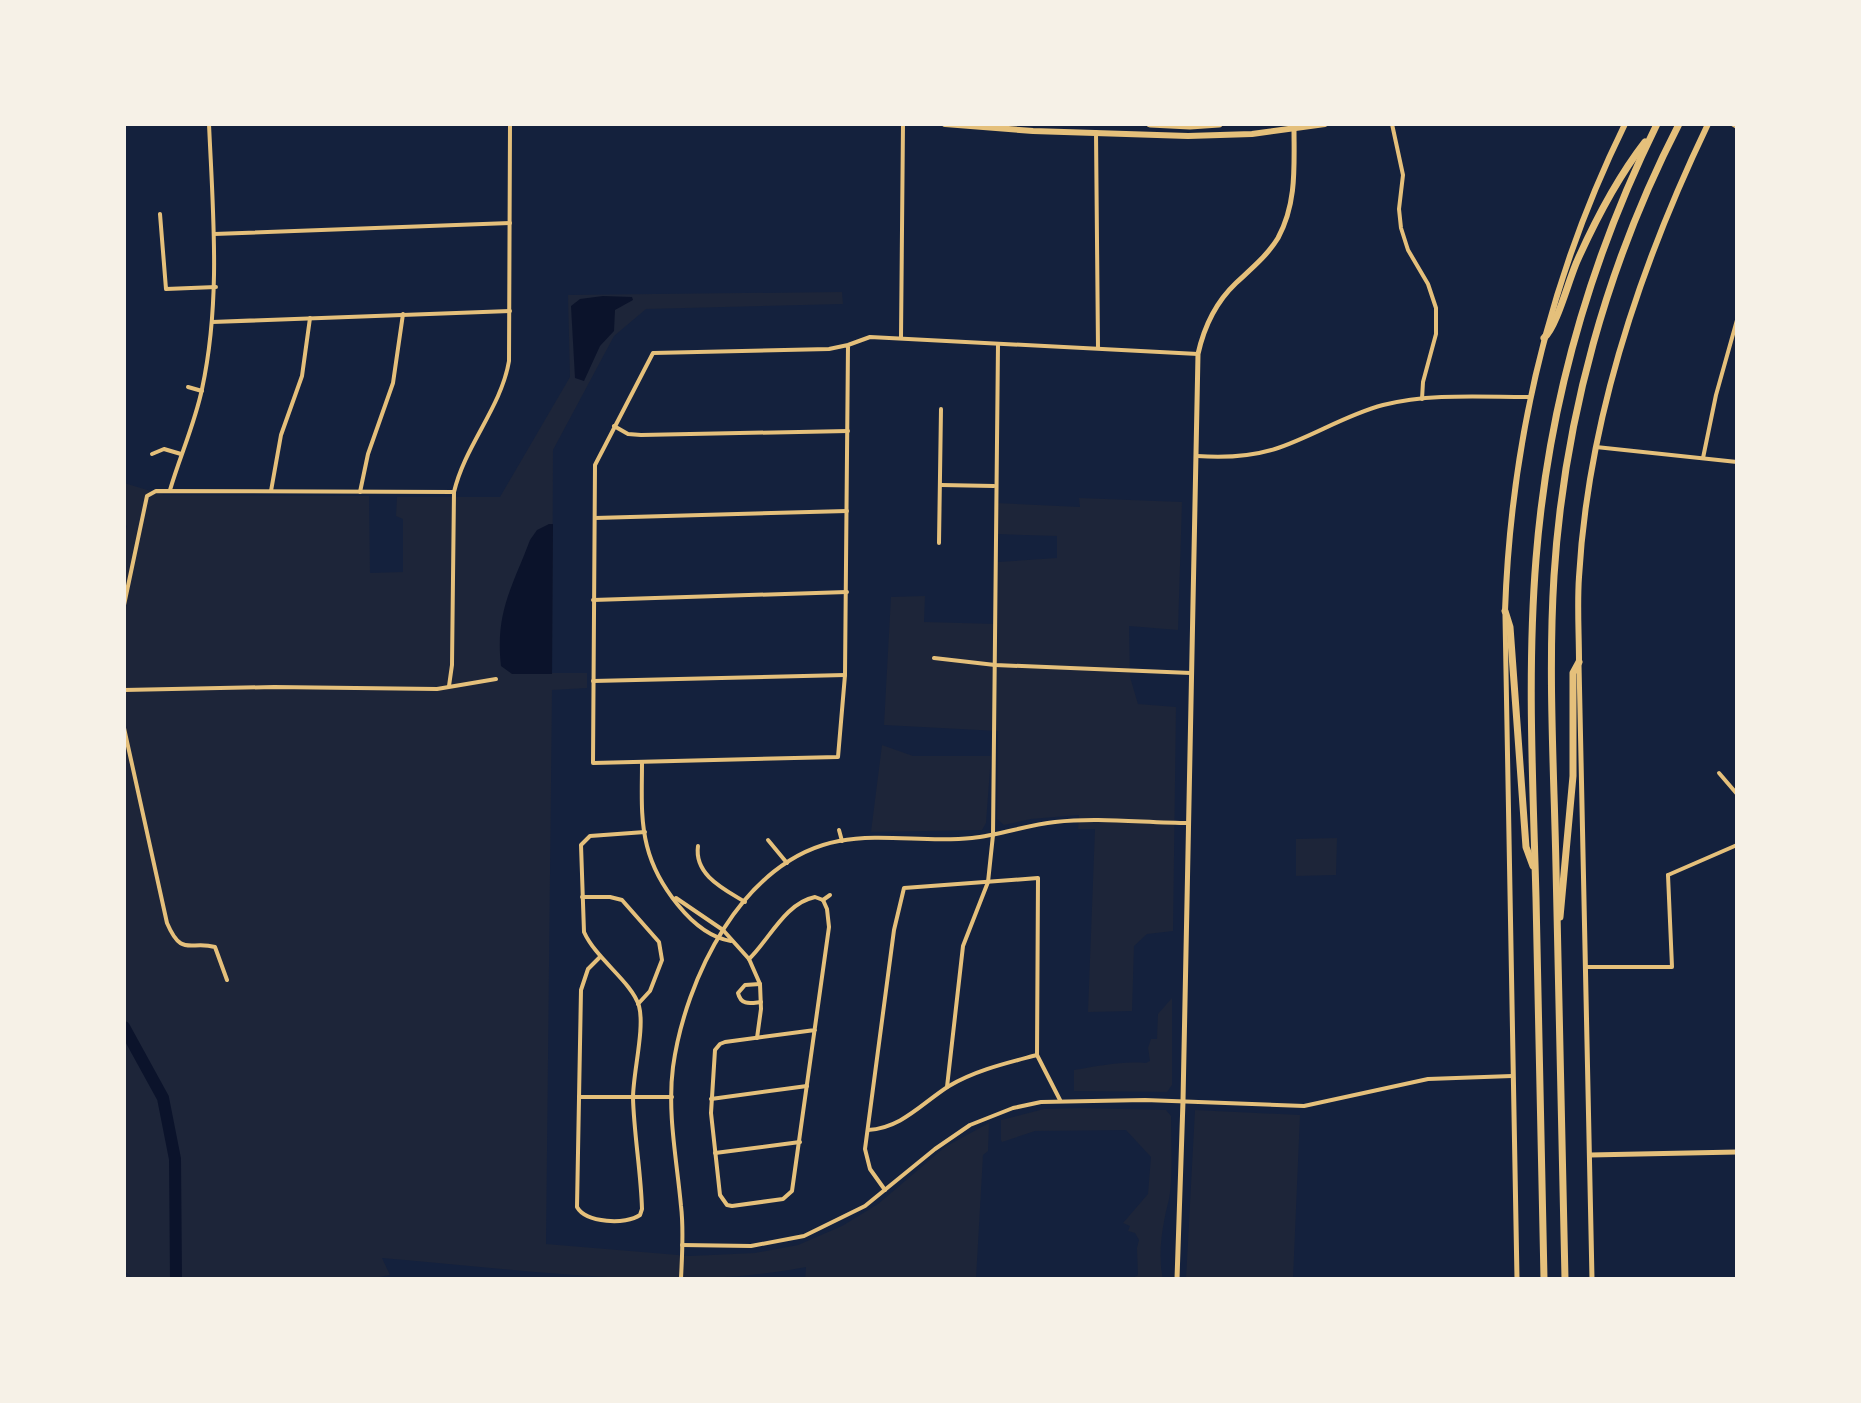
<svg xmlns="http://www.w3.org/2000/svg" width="1861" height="1403" font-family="'Space Grotesk',sans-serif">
<rect width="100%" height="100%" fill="#14213d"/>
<g fill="#1d2539">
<path d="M842,292l1,12 -197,5 -32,27 -61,114 -1,223h35v15l-35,2 -6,554 144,12 65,-3 43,-8 44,-19 36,-22 67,-57 44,-24 -1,28 -5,4 -7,124h-171l1,-12c-136,26 -285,2 -424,-9l8,17 -21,4h-245v-5l8,3 -8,-6v-736l3,-9 -3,-2v-41l40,12 205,1 1,77 33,-1v-53l-7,-3 1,-19h103l70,-120 -2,-82z"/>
<path d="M1079,498l103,4 -4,128 -49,-4 1,51 8,27 38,3 -3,224 -26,3 -13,12 -2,65 -44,1 7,-183h-17l1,-14 -48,4 -27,6 -7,-6 1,-88 -114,-6 7,-128 34,-1 -1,26 73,2 1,-62 59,-4v-22l-60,-2 -1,-31 84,4z"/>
<path d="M882,745l31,11h78l-5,67 -4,7 -111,2z"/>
<path d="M1337,838l-1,37 -40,1v-37z"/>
<path d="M1172,998v87l-5,7 -93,-1v-21c26,-4 46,-9 72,-7l4,-2 -2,-13 3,-9h6l1,-25z"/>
<path d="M1080,1108l86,2 5,6c0,21 2,64 -2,83 -6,24 -12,55 -6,80h-32l7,-4 -1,-27 2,-8 -4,-7 -7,-2 2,-5 -7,-3 25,-29 3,-37 -25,-27 -91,1 -33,11 -1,-2v-20l43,-11z"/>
<path d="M1195,1110l105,5 -7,164h-107z"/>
</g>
<g fill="#0b132b">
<path d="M603,296l29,1 1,3 -18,10 -1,21 -14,15 -16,35 -9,-3 -4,-72 9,-7z"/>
<path d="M549,524h4l-1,150h-40l-11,-8c-6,-54 11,-78 29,-126l7,-10z"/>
</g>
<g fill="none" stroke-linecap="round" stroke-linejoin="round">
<path stroke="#0b132b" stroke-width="12" d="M124,1027l39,71 12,61 1,120"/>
<g stroke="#e5c07b" stroke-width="4">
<path d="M1392,124l11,51 -4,34 2,19 7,22 20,34 8,24v26l-13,48 -1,17"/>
<path d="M1732,124l5,3"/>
<path d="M1096,132l2,216"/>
<path d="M160,214l6,75 50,-2"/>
<path d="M214,234l296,-11"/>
<path d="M212,322l298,-11"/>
<path d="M901,337l2,-213"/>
<path d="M848,345l-3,330 -7,82 -245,6 2,-298 58,-112 176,-4 19,-4 22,-8 328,17"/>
<path d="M188,387l14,4"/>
<path d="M614,426l14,8 13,1 207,-4"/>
<path d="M1596,447l141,15"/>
<path d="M152,454l12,-5 17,5"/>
<path d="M1197,456c27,2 52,1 78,-7 37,-12 70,-34 108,-44 48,-12 98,-8 147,-8"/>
<path d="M1703,458l13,-63 21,-75"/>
<path d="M941,485l53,1"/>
<path d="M170,490c10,-34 25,-67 32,-101 19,-88 11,-176 7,-265"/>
<path d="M271,491l10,-56 21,-59 8,-58"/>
<path d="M360,492l8,-38 25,-71 10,-69"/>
<path d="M595,518l252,-7"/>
<path d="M939,543l2,-134"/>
<path d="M593,600l254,-8"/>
<path d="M124,605l23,-109 9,-5 298,1"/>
<path d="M934,658l61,7 196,8"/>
<path d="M593,681l252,-6"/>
<path d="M449,686l3,-21 2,-173c11,-47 47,-84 55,-131l1,-237"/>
<path d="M124,690l150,-3 163,2 59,-10"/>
<path d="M124,728l43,195c15,35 23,17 48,24l12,33"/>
<path d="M642,763c0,28 -2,56 5,83 9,36 45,89 84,95"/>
<path d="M1719,773l18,21"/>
<path d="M839,830l3,11"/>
<path d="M768,840l19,23"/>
<path d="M698,846c-4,29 26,43 47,56"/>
<path d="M1668,875l69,-30"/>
<path d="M582,897h28l12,3 37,42 3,18 -12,31 -12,13"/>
<path d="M676,898l47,32 26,29 11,25 1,25 -4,29"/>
<path d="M823,900l7,-5"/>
<path d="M600,957l-12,12 -7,21 -4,217c9,16 49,18 63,8l2,-6c-1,-37 -8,-74 -9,-111 0,-25 12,-70 6,-92 -7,-24 -43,-47 -55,-74l-3,-87 9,-9 55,-4"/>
<path d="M749,959c20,-19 36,-56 66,-62l8,3"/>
<path d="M1586,967h86l-4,-92"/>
<path d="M760,984l-15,1 -7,8c3,13 13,10 23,9"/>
<path d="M815,1030l-90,12 -5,2 -5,6 -4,63 9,82 7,10 5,1 51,-7 9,-8 37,-264 -2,-18 -4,-9"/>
<path d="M947,1087l16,-141 25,-64 5,-47 5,-491"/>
<path d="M579,1097h93"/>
<path d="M711,1099l96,-13"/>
<path d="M868,1130c34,-2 54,-27 81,-44 27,-16 58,-23 88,-31"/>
<path d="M715,1153l85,-11"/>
<path d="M885,1190l-15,-21 -5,-20 29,-219 10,-42 134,-10 -1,177 23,45"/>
<path d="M682,1245l69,1 53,-10 61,-30 70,-57 35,-24 43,-17 28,-6 104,-2 159,6 124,-27 84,-3"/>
<path d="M681,1279c1,-24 3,-49 0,-73 -4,-45 -14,-93 -8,-139 12,-87 69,-208 166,-226 43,-8 89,2 133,-3 28,-3 55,-13 83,-16 44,-5 90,1 134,1"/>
</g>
<path stroke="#e5c07b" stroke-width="5" d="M1590,1155l147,-3"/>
<g stroke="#e5c07b" stroke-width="5">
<path d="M1505,616l12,663"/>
<path d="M1579,664l13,615"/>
<path d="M1177,1279l6,-178 15,-747c6,-27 18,-52 38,-71 15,-14 31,-27 42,-45 19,-35 16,-72 16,-110"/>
</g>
<g stroke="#e5c07b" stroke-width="6">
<path d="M945,124l88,7 155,5 64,-2 73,-10"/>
<path d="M1505,611c6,-170 45,-334 120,-487"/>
<path d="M1579,662c0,-29 -2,-57 0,-85 9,-158 61,-311 129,-453"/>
</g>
<g stroke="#e5c07b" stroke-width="7">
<path d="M1150,124l40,2 29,-2"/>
<path d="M1544,338c13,-11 25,-60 34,-79 18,-40 40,-82 67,-117"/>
<path d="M1505,611l5,16 16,220 7,19"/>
<path d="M1560,917l13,-141v-103l6,-11"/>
<path d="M1544,1279c-2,-127 -5,-254 -8,-381 -3,-113 -9,-227 0,-339 12,-152 54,-299 121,-435"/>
<path d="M1565,1279c-3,-137 -6,-275 -9,-412 -2,-97 -8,-194 -2,-291 10,-157 53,-312 125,-452"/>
</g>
</g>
<rect width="1861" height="1403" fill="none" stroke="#f6f1e7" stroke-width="252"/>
</svg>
